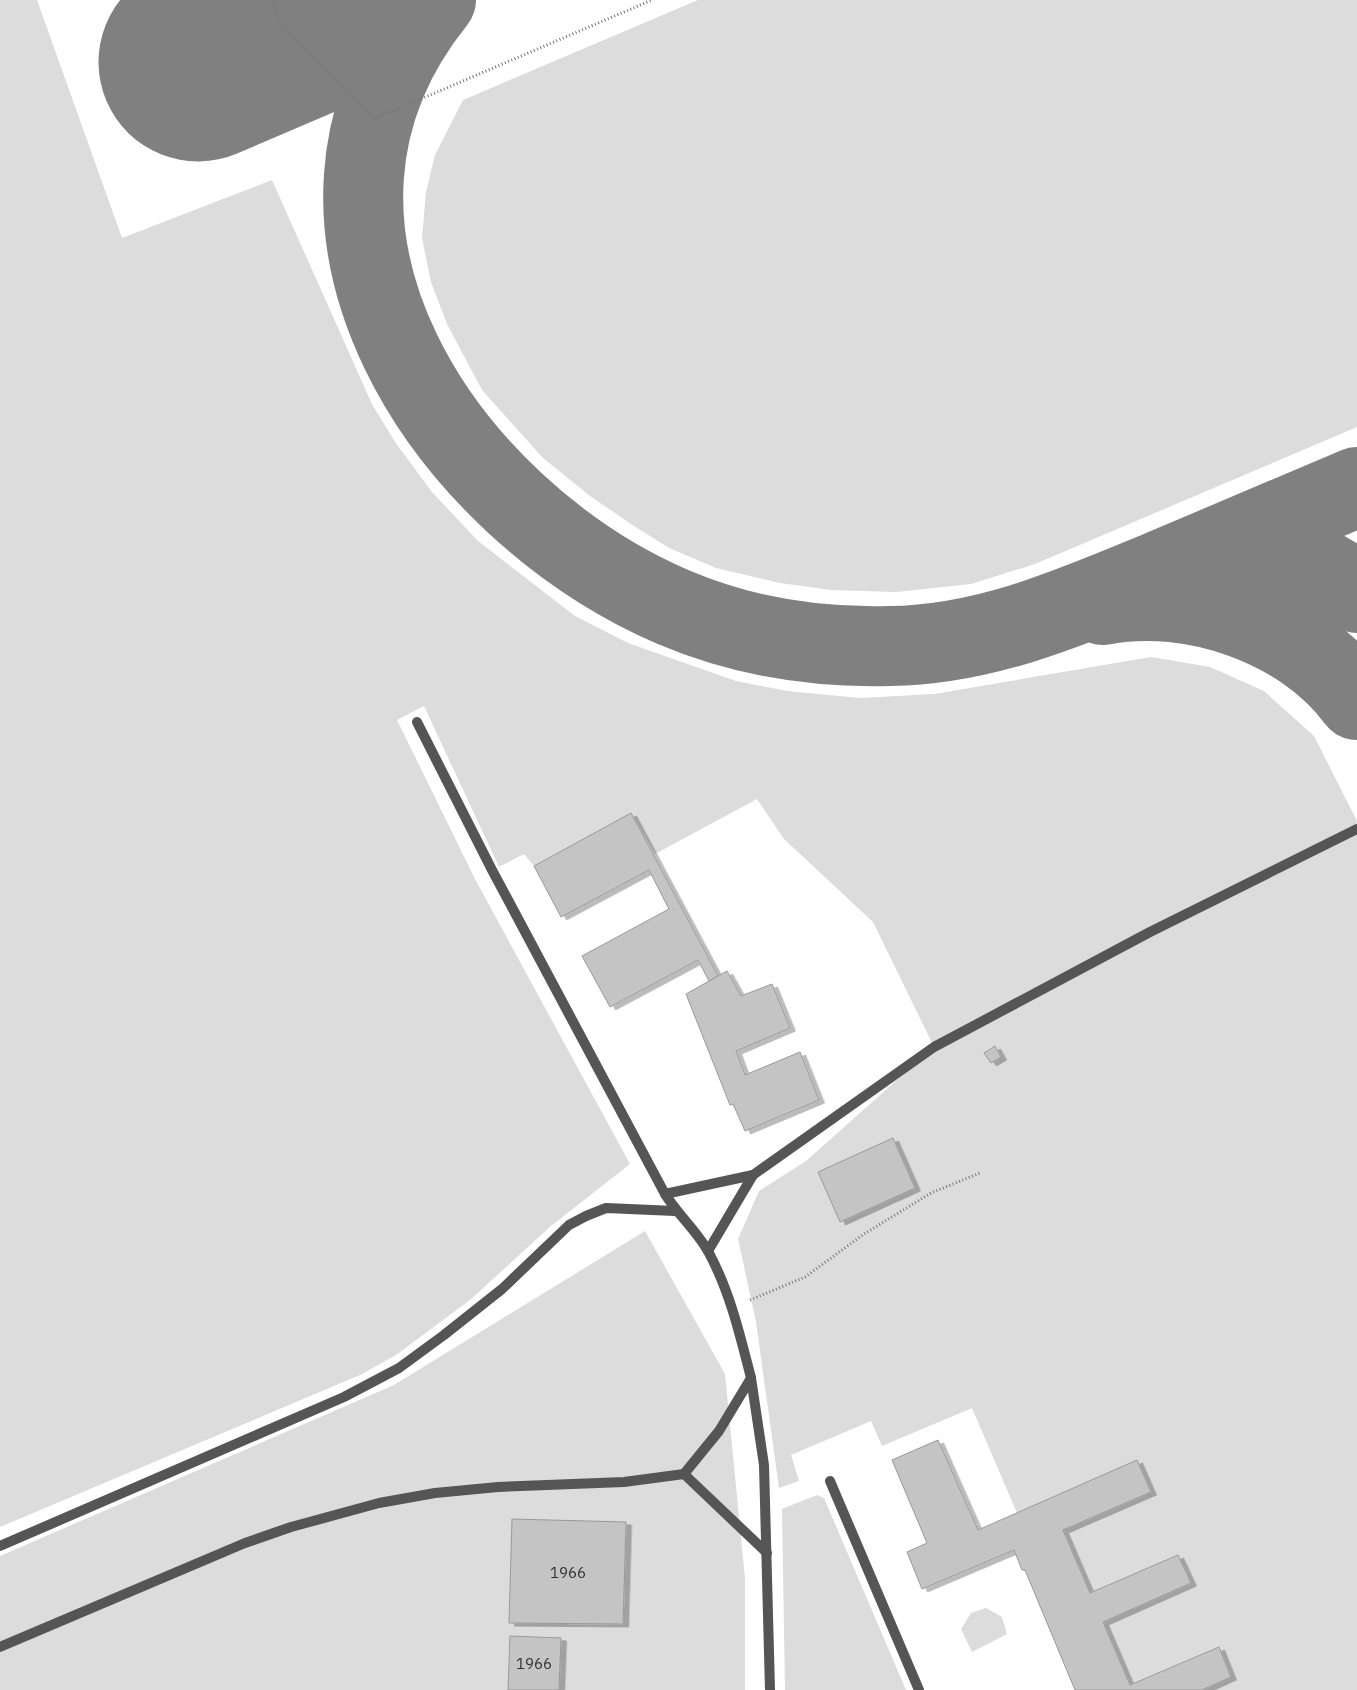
<svg xmlns="http://www.w3.org/2000/svg" width="1357" height="1690" font-family="'IBM Plex Sans',sans-serif">
<defs>
<filter id="shadow"><feDropShadow dx="5.5" dy="3" stdDeviation="0" flood-color="#0004"/></filter>
</defs>
<rect width="100%" height="100%" fill="#fff"/>
<g fill="#dcdcdc">
<path d="M0,0h37l85,238 150,-58 100,224 23,38 37,50 46,49 97,75 53,27 108,38 51,10 73,7 74,-4 217,-37 59,10 54,24 50,45 43,85v869h-155l29,-13 -13,-30 -88,38 -27,-63 87,-40 -12,-27 -88,38 -73,-80 -45,-105 -90,38 -11,-25 -80,34 8,26 -20,7 -23,-166 -18,-83 21,-48 47,-30 128,-114 -61,-125 -89,-83 -27,-40 -102,55 -24,-41 -97,53 -10,-12 -25,13 -75,-161 -27,14 78,159 155,285 -79,62 -81,74 -74,55 -36,20 -360,152z"/>
<path d="M698,0h659v427l-322,137 -64,20 -75,8 -65,-2 -51,-7 -64,-15 -47,-20 -35,-22 -44,-30 -47,-38 -61,-68 -35,-66 -16,-42 -9,-44 4,-46 9,-37 28,-55z"/>
<path d="M645,1231l80,143 20,204v112h-745v-134l394,-171z"/>
<path d="M817,1495l7,3 82,192h-121l-3,-181z"/>
<path d="M986,1608l16,9 5,17 -35,18 -11,-23 10,-16z"/>
</g>
<g fill="none" stroke-linecap="round" stroke-linejoin="round">
<g stroke="#808080" stroke-width="80">
<path d="M436,0c-183,226 10,509 237,607 68,29 143,41 217,39 96,-1 182,-39 269,-75 66,-28 132,-56 198,-84"/>
<path d="M1207,556c16,-2 34,-6 50,-5 37,1 73,19 100,42"/>
<path d="M1103,605c88,-17 200,21 254,95"/>
</g>
<path stroke="#808080" stroke-width="199" d="M198,62l145,-62"/>
</g>
<g fill="#c4c4c4" stroke="#999" filter="url(#shadow)">
<path d="M631,813l87,163 -9,5 -11,-21 -88,47 -28,-51 87,-47 -20,-39 -88,47 -27,-51z"/>
<path d="M727,971l14,25 31,-12 18,44 -54,23 9,24 55,-23 19,48 -74,31 -12,-27 -3,1 -44,-111z"/>
<path d="M995,1046l6,11 -10,6 -7,-10z"/>
<path d="M893,1138l22,50 -75,34 -22,-50z"/>
<path d="M938,1440l40,90 159,-70 14,32 -88,38 27,63 88,-38 13,28 -88,39 27,63 89,-38 12,30 -29,13h-127l-50,-120h-3l-8,-20 -92,39 -15,-37 20,-9 -35,-83z"/>
<path d="M512,1519l114,3 -3,102 -114,-1z"/>
<path d="M510,1636l51,2 -2,52h-51z"/>
</g>
<g fill="none" stroke-linecap="round" stroke-linejoin="round">
<g stroke="#777" stroke-width="3" stroke-dasharray="1 2.5" stroke-linecap="butt">
<path d="M272,0l10,26 92,93 278,-119"/>
<path d="M750,1300l55,-23 59,-43 67,-41 49,-20"/>
</g>
<g stroke="#555" stroke-width="10">
<path d="M417,722l75,148 173,324c13,21 33,38 44,59 21,39 31,82 42,125"/>
<path d="M753,1175l181,-128 216,-115 207,-103"/>
<path d="M665,1194l88,-19 -45,76"/>
<path d="M684,1474l35,-43 32,-53 13,87 6,225"/>
<path d="M830,1481l89,209"/>
<path d="M0,1546l344,-149 55,-29 45,-33 58,-46 67,-64 17,-9 20,-8 69,3"/>
<path d="M0,1647l245,-104 46,-16 88,-24 56,-10 63,-6 126,-5 60,-8 83,79"/>
</g>
</g>
<g text-anchor="middle" stroke-width="5" stroke-linejoin="round" paint-order="stroke">
<g font-size="15" fill="#313131">
<text x="568" y="1578">1966</text>
<text x="534" y="1669">1966</text>
</g>
</g>
</svg>
